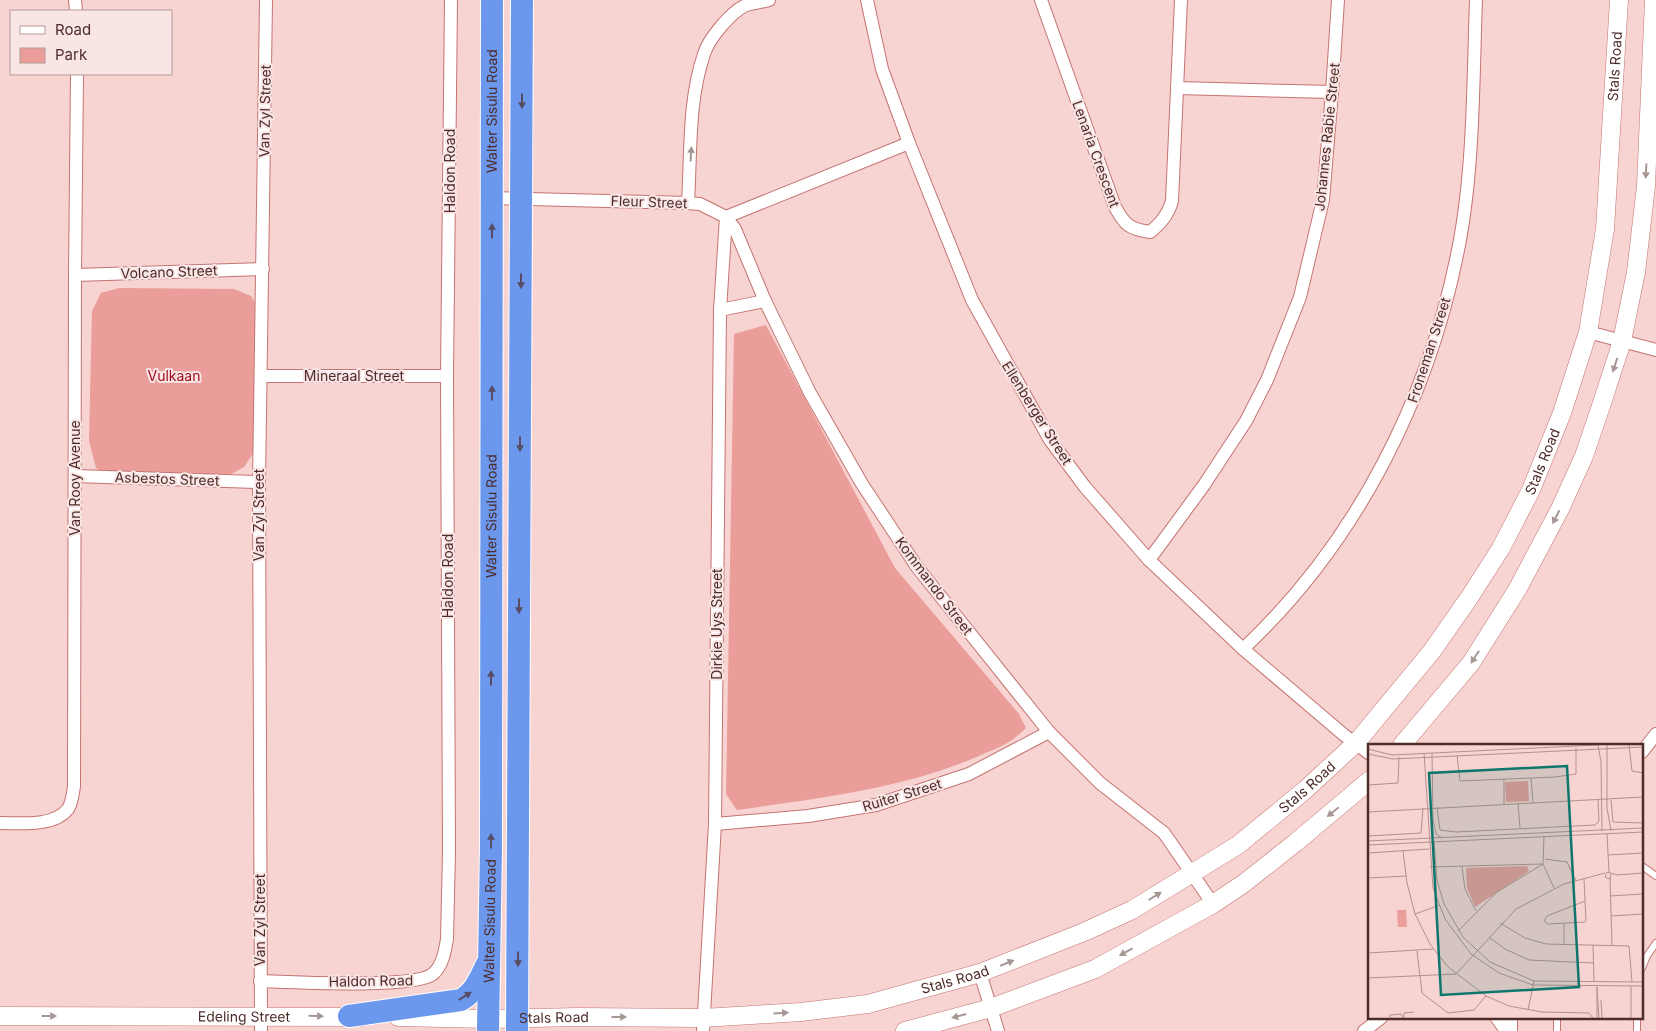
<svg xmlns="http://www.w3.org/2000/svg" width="1656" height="1031" font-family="Inter,sans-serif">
<rect width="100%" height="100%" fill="#f7d3d1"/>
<g fill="#ea9d99">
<path d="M119,288l115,1 17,7 9,15 -4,138 -12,18 -16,9 -118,1 -14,-9 -7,-27 3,-130 9,-18z"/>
<path d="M766,325l129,243 124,146 7,14c-16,16 -26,19 -45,27 -77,34 -162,43 -244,55l-11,-16 8,-460z"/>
</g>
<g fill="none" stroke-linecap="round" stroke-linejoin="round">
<defs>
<g id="lane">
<path d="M1642,866l14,10"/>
<path d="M1642,968l5,-12 9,-13"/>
<path d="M1557,1017v14"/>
<path d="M1637,1031v-14"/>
</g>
<g id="street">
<path d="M75,0l1,11"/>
<path d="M867,0l15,69 27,74 63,157 78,140 35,47 64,73 94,89 101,86 26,19"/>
<path d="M1041,0l74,207c10,18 14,22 35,25 11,-9 18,-17 22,-31l9,-201"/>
<path d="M1177,88l155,4"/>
<path d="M492,198l196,5 12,1 26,13 9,12 30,72 45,92 52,91 55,83 132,165 51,51 64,50 49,71"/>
<path d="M688,203c3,-49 0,-102 16,-149 5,-16 27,-42 42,-49 7,-2 16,-3 23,-5"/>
<path d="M726,217l183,-74"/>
<path d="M75,275l188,-6"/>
<path d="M720,310l45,-9"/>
<path d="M1588,332l68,18"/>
<path d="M261,376h186"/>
<path d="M75,476l184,6"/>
<path d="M1149,560l55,-75 42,-64 21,-41 33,-83 23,-97 9,-108 6,-92"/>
<path d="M1243,649c114,-107 187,-252 216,-404 15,-78 14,-165 17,-245"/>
<path d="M1642,752l14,-18"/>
<path d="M0,823c20,0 54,4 68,-14 4,-6 5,-16 6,-23l1,-511 2,-201"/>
<path d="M715,824l93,-8 68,-11 93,-31 80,-42"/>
<path d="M980,973l18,58"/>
<path d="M260,981c30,1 154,8 173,-7 10,-9 12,-23 14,-35l2,-87 -2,-476 4,-376"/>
<path d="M1496,1017l10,14"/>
<path d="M1511,1017v14"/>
<path d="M261,1031l-2,-549 7,-482"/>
<path d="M703,1031l12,-207 5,-514 6,-93"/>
<path d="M1364,1031l18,-14"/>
</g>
<g id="secondary">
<path d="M1402,745l69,-82 46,-73 43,-81 24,-53 19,-56 19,-59 14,-69 10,-86 8,-186"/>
<path id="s1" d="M0,1016l362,1"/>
<path id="s2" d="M398,1017l90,2 91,-2 124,1 98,-6 67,-8 112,-31 104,-41 48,-22 106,-65 67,-55 51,-47 76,-92 37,-53 32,-50 30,-58 31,-77 26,-81 17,-103 14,-229"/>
<path d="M905,1031l86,-23 104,-39 118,-65 30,-20 52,-41 75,-63"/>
</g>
<g id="highway">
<path d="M349,1016l112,-16c14,-8 19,-22 26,-36"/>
<path id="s3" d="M488,1031l3,-185 1,-846"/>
<path d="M517,1031l5,-1031"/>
</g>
</defs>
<use href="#lane" stroke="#c47471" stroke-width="8"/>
<use href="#street" stroke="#c47471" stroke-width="14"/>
<use href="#secondary" stroke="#c47471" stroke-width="19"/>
<use href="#highway" stroke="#fff" stroke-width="24"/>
<use href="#lane" stroke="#fff" stroke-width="6"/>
<use href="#street" stroke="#fff" stroke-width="12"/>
<use href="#secondary" stroke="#fff" stroke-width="18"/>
<use href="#highway" stroke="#6b97ed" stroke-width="22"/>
</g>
<defs><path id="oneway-solid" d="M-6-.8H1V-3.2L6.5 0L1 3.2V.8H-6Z" transform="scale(1.25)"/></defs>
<g fill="#574c64">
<use href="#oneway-solid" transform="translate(522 101) rotate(90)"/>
<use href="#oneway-solid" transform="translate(492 231) rotate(-90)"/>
<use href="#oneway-solid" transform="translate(521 281) rotate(90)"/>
<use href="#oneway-solid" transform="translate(492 393) rotate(-90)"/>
<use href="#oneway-solid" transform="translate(520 444) rotate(90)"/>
<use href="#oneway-solid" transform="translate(519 606) rotate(90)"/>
<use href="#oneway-solid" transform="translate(491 678) rotate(-90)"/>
<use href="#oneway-solid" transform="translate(491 841) rotate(-90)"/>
<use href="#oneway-solid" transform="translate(518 959) rotate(90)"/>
<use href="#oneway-solid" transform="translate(465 996) rotate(-32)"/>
</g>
<g fill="#a69694">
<use href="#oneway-solid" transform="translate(691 154) rotate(-87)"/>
<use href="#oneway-solid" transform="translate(1646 171) rotate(93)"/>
<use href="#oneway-solid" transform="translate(1615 365) rotate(108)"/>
<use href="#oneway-solid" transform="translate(1556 517) rotate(117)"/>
<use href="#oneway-solid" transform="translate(1475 657) rotate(123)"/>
<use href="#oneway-solid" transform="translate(1333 812) rotate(141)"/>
<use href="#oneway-solid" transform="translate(1155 896) rotate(-32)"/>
<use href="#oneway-solid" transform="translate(1126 952) rotate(151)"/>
<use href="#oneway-solid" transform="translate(1007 963) rotate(-22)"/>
<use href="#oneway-solid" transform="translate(781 1013) rotate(-3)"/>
<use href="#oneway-solid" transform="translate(49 1016)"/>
<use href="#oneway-solid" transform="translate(316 1016) rotate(1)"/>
<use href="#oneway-solid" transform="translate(959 1016) rotate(165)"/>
<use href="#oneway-solid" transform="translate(619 1017)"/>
</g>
<g text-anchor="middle" stroke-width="4" stroke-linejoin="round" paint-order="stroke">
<g font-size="14" fill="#4e2c2a" stroke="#f8e5e4">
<text dy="5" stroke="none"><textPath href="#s2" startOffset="1776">Stals Road</textPath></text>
<text transform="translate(265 111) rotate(-89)" y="5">Van Zyl Street</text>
<text dy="5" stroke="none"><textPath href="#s3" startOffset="920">Walter Sisulu Road</textPath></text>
<text transform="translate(1327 137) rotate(-84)" y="5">Johannes Rabie Street</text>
<text transform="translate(1096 154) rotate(70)" y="5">Lenaria Crescent</text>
<text transform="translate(450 171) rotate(-90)" y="5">Haldon Road</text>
<text transform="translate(649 202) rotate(2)" y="5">Fleur Street</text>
<text transform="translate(169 272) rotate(-2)" y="5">Volcano Street</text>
<text transform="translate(1429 350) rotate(-72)" y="5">Froneman Street</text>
<text x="354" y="381">Mineraal Street</text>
<text transform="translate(1037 413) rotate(58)" y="5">Ellenberger Street</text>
<text dy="5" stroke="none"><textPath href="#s2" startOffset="1371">Stals Road</textPath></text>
<text transform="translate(75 478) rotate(-90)" y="5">Van Rooy Avenue</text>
<text transform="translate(167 479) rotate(2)" y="5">Asbestos Street</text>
<text transform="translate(259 515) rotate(-90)" y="5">Van Zyl Street</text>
<text dy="5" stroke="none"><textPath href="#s3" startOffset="515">Walter Sisulu Road</textPath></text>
<text transform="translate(448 576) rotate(-90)" y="5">Haldon Road</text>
<text transform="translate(934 586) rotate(53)" y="5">Kommando Street</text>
<text transform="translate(717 624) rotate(-90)" y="5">Dirkie Uys Street</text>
<text dy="5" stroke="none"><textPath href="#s2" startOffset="966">Stals Road</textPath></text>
<text transform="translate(902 795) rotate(-17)" y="5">Ruiter Street</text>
<text transform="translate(260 920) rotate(-90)" y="5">Van Zyl Street</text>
<text dy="5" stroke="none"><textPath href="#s3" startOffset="110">Walter Sisulu Road</textPath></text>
<text dy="5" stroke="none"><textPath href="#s2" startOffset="561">Stals Road</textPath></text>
<text transform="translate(371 981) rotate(-1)" y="5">Haldon Road</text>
<text dy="5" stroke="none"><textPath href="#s1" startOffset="244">Edeling Street</textPath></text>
<text dy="5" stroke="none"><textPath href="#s2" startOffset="156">Stals Road</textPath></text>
</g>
<g font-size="14" fill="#a00c22" stroke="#f8e5e4">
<text x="174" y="381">Vulkaan</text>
</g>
</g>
<g transform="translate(1368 744)">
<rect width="275" height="275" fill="#f7d3d1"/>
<path d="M160,37l1,20 -23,1 -1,-20zM159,122l2,5 -54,36 -8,-19 -1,-20zM29,166h9l1,17h-9z" fill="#ea9d99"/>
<path fill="none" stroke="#b3908e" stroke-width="1" d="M230,1l3,17 1,69M239,1v63l4,23M261,1l3,26 11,2M0,5l24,6 205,-10M56,9l9,135 12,31 26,35 28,19 34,12 110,1M64,9l1,66M0,10l25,5 250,-12M89,11l3,26 95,-4 21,-3v-26M163,34l2,25M136,35v25M0,41l30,-2 1,-26M243,56l2,22 30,1M150,59l2,25M69,63l3,23 16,2 139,-7 4,-4 -1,-21M0,68l275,-15M65,75l3,15 6,4M239,90l2,38M0,92l53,-3 2,-25M176,92l-1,28 11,24M0,97l275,-13M66,97l3,39 7,24 19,33 27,25 44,19 109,1M0,101l275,-13M35,107l4,32 8,31 15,30 18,23 38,29 23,10 33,6 47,1 4,5M0,109l61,-4M240,111l35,-2M177,115l22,3 9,19M62,123l112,-3M94,123l3,22 11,22M243,130l-1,5 -5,-2 2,-5 10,3 26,-2M0,134l38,-2M242,134l2,67M216,135l1,22 1,19 -1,2 -37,2 -4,-3 3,-5 38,-15M242,152l33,-2M47,170l25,-9M243,172l32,-2M132,179l25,15 21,6 83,2 3,36M196,180v21M90,187l39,-39 46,-28M121,193l16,12 24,11 64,3M225,201l1,37M49,207l5,42 26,20 26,-3 12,-14M0,209l65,-4M0,234l88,-4 60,-65 48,-25 41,-11M263,242v32M229,243v31M229,243l2,31M233,256l1,18M160,266l6,-29M22,274v-3l11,-1 2,4M36,274v-5l10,-1"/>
<path fill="#0f766e" fill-opacity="0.15" stroke="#0f766e" stroke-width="2.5" d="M199,22l12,221 -138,8 -12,-222z"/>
<rect width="275" height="275" fill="none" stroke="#4e2c2a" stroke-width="2.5"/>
</g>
<rect x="10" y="10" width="162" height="65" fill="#f8e5e4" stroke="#b49b9a"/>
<rect x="20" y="26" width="25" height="8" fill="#ffffff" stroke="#b49b9a"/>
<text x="55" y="35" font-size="15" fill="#4e2c2a">Road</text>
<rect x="20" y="48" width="25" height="15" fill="#ea9d99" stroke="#b49b9a"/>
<text x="55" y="60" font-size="15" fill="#4e2c2a">Park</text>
</svg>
